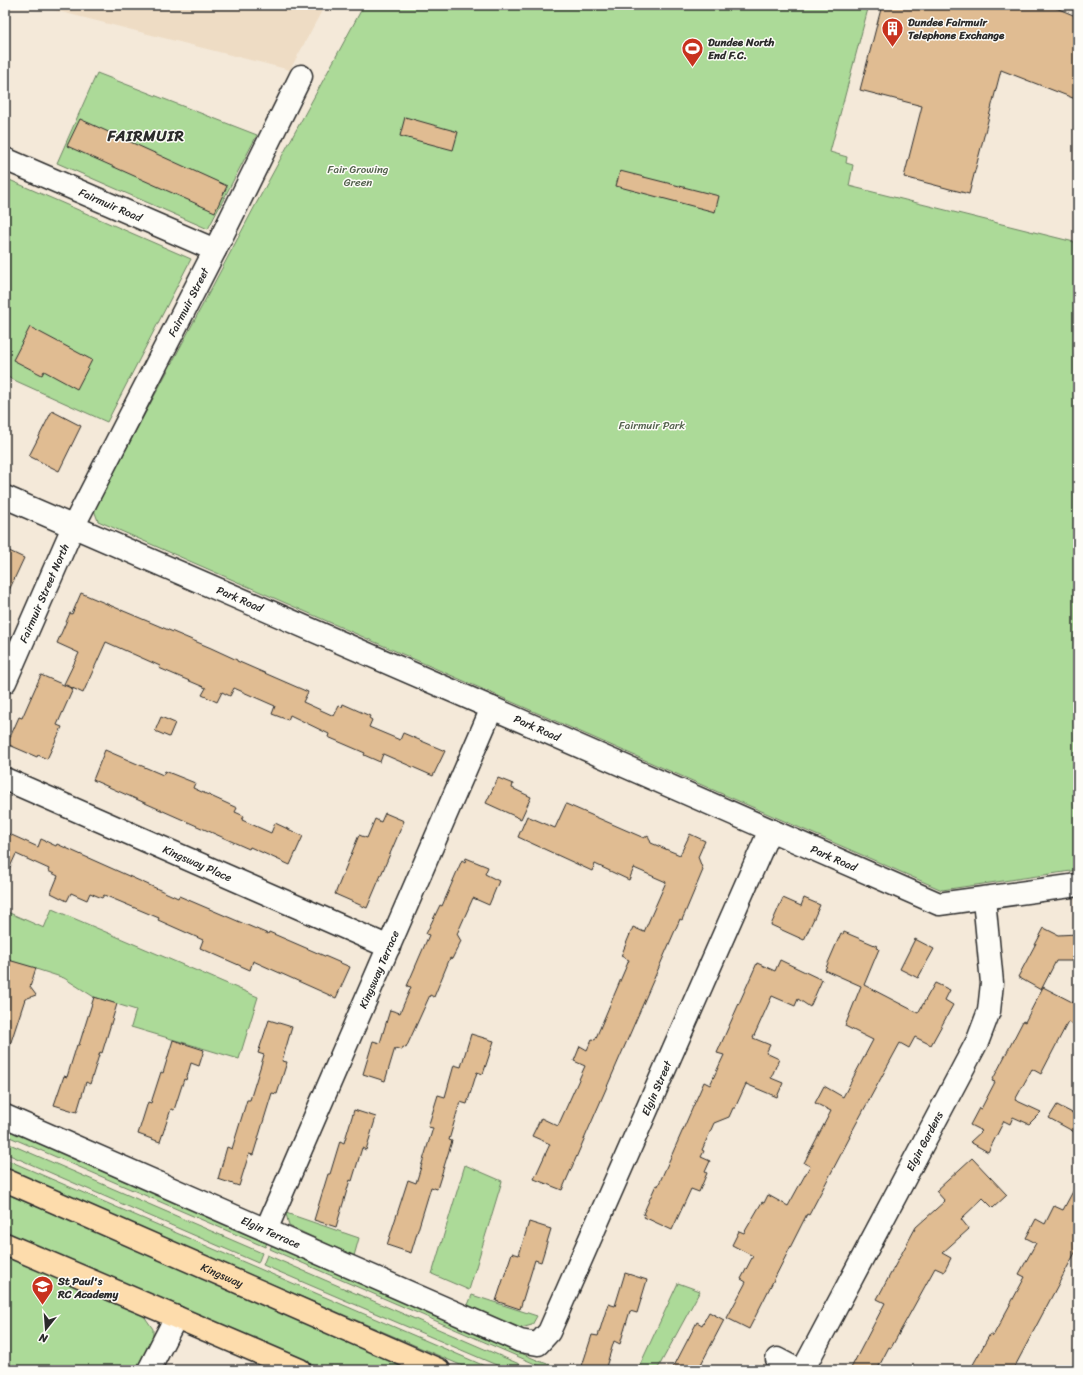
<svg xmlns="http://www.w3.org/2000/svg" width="1083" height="1375" font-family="Sriracha,sans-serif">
<rect width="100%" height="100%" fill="#f4e9d9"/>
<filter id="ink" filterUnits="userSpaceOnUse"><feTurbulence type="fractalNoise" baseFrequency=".025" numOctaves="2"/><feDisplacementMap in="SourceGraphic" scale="8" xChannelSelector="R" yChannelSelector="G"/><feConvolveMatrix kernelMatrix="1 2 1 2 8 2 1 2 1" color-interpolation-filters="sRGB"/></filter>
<g filter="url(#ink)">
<path fill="#eedcc4" d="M34,5h291l-35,65z"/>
<g fill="#acda98" stroke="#6c8262">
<path d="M364,5h505l-39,147 17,5 -1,6 7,2 -4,21 229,57v627l-136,20 -844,-369 -4,-11 162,-306z"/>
<path d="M97,73l160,62 -49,94 -151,-66z"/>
<path d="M5,178l186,81 -84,163 -102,-46z"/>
<path d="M52,909l206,88 -19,62 -108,-32 5,-17 -42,-13 -30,-19 -59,-19v-48l39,17z"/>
<path d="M5,1126l263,115 -3,6 -260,-112z"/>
<path d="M5,1142l257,111 -4,10 -253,-110z"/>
<path d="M5,1159l489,211h-22l-467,-201z"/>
<path d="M465,1165l37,16 -33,109 -37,-16z"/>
<path d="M5,1193l410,177h-90l-320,-138z"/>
<path d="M286,1213l73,25 -5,18 -65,-30z"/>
<path d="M273,1243l266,118 25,9h-15l-279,-121z"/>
<path d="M267,1255l266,115h-25l-245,-105z"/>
<path d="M5,1256l139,60 9,13v11l-11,30h-137z"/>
<path d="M678,1283l22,8 -43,79h-7l-11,-3z"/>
<path d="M472,1295l65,21 -5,9 -11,3 -53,-23z"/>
</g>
<g fill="#e0bc92" stroke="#2b2b2b">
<path d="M882,5h167l29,12v83l-77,-30 -32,124 -65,-17 18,-71 -62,-16z"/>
<path d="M405,117l53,15 -5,18 -53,-14z"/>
<path d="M80,119l147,67 -12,26 -148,-66z"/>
<path d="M620,171l99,25 -4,16 -99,-26z"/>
<path d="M30,327l62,33 -15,29 -33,-18 -2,4 -29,-15z"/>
<path d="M52,411l29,15 -22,45 -30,-15z"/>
<path d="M5,549l19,9 -19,41z"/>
<path d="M81,593l130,55 26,12v1l71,31 -5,10 31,14 5,-10 3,1 1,-3 27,12 -1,2 3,2 -3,7 31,13 3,-7 42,18 -12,25 -50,-22 -3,8 -16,-7 1,-2 -37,-16 1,-3 -39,-19 -2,5 -16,-6 3,-8 -41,-18 -4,8 -8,-4 -5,10 -15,-7 4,-7 -47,-20 1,-2 -54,-24 -23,51 -19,-9 15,-31 -22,-10 13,-30 2,1z"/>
<path d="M41,675l32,14 -16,36 5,2 -15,32 -9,-4 -1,2 -30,-13 12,-27 3,1z"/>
<path d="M161,717l14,6 -6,14 -14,-6z"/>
<path d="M105,750l58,25 2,-4 30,12 -2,5 44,20 -2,4 9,4 -2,4 29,13 4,-10 28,13 -13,29 -40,-18 -1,2 -156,-69z"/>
<path d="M498,778l15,6 -1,4 19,9 -10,22 -35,-16z"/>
<path d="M566,804l78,34 4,-3 3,8 29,12 10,-21 15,7 -7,16 5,13 -21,50 -2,-1 -118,271 -28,-11 16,-35 -18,-8 9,-18 17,8 27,-60 -11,-5 6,-15 7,4 5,-11 3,1 34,-80 -8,-4 12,-29 11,5 22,-50 -32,-14 -5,12 -34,-16 -3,7 -74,-34 9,-21 28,12z"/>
<path d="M385,813l19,8 -37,87 -32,-14 24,-59 8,3 8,-19 6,3z"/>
<path d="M5,832l33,15 3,-8 15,7 1,-2 121,54 1,-2 89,38 1,-2 44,19 37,16 -14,31 -83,-37 -3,9 -50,-22 3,-8 -45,-20 1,-2 -55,-23 -2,3 -12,-5 -3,7 -16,-7 -4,8 -16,-8 7,-17 -10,-5 1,-2 -33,-15 -11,24z"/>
<path d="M466,858l22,9 -3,7 14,7 -10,24 -16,-7 -16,36 4,7 -9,18 -2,-1 -16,39 -4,-2 -24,53 -3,-1 -1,3 -7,-2 -10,33 -22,-7 10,-33 7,2 10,-33 10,3 11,-26 -4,-1 22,-51 -3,-1 14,-29 2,1 20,-46 3,2z"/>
<path d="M783,898l18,8 3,-8 16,7 -16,35 -33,-15z"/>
<path d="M1044,928l14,7 20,-1v27h-22l-15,29 -23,-13z"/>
<path d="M844,932l33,14 -1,2 3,1 -15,36 54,28 17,-30 15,7 -5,10 8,5 -22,40 -16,-8 -6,11 -9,-5 -51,94h1l-41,78 -2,-1 -58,115 -22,-11 19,-36 -5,-3 12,-23 -21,-11 7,-14 5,2 18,-31 2,1 4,-8 20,11 22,-40 -6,-3 27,-52 -16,-8 9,-17 19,11 30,-57 -28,-14 16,-40 -36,-16 16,-37 2,1z"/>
<path d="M915,939l19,10 -16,29 -18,-9z"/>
<path d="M5,959l31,9 -6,19 6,8 -11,4 -17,52h-3z"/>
<path d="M780,960l42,20 -12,27 -12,-8 -3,7 -23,-10 -19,42 17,7 -4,8 13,6 -8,19 12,5 -6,14 -31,-13 -11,24h-2l-4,9 -15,6 -12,27 2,1 -3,6 9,4 -5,11 2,1 -8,19 -8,-3 -19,41 -28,-13 1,-2 -2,-1 13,-29 2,1 46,-104 6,3 14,-30 -7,-2 40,-90 18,8z"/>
<path d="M1043,987l35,18v22l-10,-5 -27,52 -9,-5 -17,31 26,12 -12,12 -16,-7 -3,7 -6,-3 -16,31 -18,-10 12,-11 -12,-6 9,-17 2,1 14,-27 -3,-1 31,-60 2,1z"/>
<path d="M94,997l23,7 -15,49 -2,-1 -10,32 -4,-2 -9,30 -23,-7 10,-29 3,1 10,-32h2z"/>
<path d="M269,1020l23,7 -10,34 5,1 -10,32 -5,-1 -19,62 -4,-1 -10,32 -21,-7 9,-32 5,2 15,-49h3l14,-45 -6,-2z"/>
<path d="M471,1034l23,7 -11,33 -6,-2 -10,32 -7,-2 -11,38 3,1 -15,48 -6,-2 -20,66 -24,-8 21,-65 8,3 17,-55 -5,-1 10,-32 7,2 9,-32 7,2z"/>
<path d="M173,1040l31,10 -5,16 -8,-3 -5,17 -2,-1 -10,31 -3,-1 -11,33 -22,-8 10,-32 3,1 10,-31 2,1z"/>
<path d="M1057,1105l21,11v18l-29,-16z"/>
<path d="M354,1110l22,7 -10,33 -4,-2 -10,33 -2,-1 -14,47 -22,-7 14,-46h2l10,-33 4,2z"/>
<path d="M972,1158l35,37 -14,13 -10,-10 -22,21 8,10 -27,24 9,5 -7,14 -9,-4 -44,80 -2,-1 -12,23h-27l35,-67 -8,-4 39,-72 29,-26 -9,-10z"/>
<path d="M1078,1182v65l-65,123h-43l20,-36 3,2 32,-59 -6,-3 17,-31 -10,-5 10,-19 9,5 9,-18 9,4z"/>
<path d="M529,1222l22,7 -10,33 -6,-2 -15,49 -24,-8 16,-48 7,2z"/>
<path d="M625,1273l22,7 -10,33 -7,-2 -10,33 -6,-3 -9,29h-11l-12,-4 10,-31 6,1 10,-32 7,2z"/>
<path d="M709,1312l15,8 -26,50h-26l25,-48 5,3z"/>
</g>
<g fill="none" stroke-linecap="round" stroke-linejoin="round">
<defs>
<g id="minor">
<path id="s1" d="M5,159l210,91"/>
<path id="s2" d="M5,497l487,211 447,196 139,-19"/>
<path id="s3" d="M5,682l68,-155 142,-277 86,-174"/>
<path id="s4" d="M5,779l384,168"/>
<path id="s5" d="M5,1116l515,225 18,3 11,-12 221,-502"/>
<path id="s6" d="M266,1230l226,-522"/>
<path d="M777,1359l21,11"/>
<path d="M149,1370l27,-53"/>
<path id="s7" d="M803,1370l175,-330 11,-29 3,-28 -8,-84"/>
</g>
<g id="highway">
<path id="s8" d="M5,1180l434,190"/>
<path d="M5,1244l295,126"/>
</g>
</defs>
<use href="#minor" stroke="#2b2b2b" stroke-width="25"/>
<use href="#highway" stroke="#2b2b2b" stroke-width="25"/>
<use href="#minor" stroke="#fdfcf7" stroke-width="22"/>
<use href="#highway" stroke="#fddcac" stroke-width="22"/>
</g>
</g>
<defs>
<symbol id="building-pin" viewBox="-11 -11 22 30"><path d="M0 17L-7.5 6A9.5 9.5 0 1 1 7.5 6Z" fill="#c8321e" stroke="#fdfcf7"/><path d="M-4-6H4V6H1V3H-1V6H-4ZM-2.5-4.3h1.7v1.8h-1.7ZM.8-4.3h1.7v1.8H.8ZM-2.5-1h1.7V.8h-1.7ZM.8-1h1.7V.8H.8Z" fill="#fff"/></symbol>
<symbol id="stadium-pin" viewBox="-11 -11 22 30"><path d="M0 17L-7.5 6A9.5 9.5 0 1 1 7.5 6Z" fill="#c8321e" stroke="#fdfcf7"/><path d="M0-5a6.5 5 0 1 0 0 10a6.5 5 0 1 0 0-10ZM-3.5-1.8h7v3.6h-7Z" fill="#fff"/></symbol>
<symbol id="school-pin" viewBox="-11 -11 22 30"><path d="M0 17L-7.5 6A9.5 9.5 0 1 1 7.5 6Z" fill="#c8321e" stroke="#fdfcf7"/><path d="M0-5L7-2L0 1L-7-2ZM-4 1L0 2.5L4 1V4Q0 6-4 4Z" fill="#fff"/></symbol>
</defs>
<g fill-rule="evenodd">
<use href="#building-pin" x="880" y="16" width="25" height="34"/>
<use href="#stadium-pin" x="680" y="36" width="25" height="34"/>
<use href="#school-pin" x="30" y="1274" width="25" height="34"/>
</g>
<g text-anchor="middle" stroke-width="3" stroke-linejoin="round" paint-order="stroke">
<g font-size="11" font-weight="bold" fill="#2b2b2b" stroke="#fdfcf7" text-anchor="start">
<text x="908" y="26">Dundee Fairmuir<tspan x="908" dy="13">Telephone Exchange</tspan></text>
<text x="708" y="46">Dundee North<tspan x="708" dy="13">End F.C.</tspan></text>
<text x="58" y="1285">St Paul's<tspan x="58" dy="13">RC Academy</tspan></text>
</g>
<g font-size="11" fill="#52604c" stroke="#fdfcf7">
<text x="358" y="173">Fair Growing<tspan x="358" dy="13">Green</tspan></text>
<text x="652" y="429">Fairmuir Park</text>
</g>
<g font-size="11" fill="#2b2b2b" stroke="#fdfcf7">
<text dy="4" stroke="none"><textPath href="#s1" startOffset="115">Fairmuir Road</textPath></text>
<text dy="4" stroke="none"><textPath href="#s3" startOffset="422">Fairmuir Street</textPath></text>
<text dy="4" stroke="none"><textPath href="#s3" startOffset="97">Fairmuir Street North</textPath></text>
<text dy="4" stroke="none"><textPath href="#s2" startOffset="256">Park Road</textPath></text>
<text dy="4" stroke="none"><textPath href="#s2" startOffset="580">Park Road</textPath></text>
<text dy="4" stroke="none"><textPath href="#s2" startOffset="904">Park Road</textPath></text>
<text dy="4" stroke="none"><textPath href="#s4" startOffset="210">Kingsway Place</textPath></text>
<text dy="4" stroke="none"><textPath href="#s6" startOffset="284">Kingsway Terrace</textPath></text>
<text dy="4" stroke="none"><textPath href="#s5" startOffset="863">Elgin Street</textPath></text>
<text dy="4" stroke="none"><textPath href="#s7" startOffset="259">Elgin Gardens</textPath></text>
<text dy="4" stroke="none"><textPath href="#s5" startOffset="290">Elgin Terrace</textPath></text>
<text dy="4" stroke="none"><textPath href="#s8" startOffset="237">Kingsway</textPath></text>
</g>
<g font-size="15" font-weight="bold" letter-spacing="1" fill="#2b2b2b" stroke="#fdfcf7">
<text x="146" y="141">FAIRMUIR</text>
</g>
</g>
<rect width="1083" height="1375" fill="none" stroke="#fdfcf7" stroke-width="20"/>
<rect x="10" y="10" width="1063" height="1355" fill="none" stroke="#2b2b2b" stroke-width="1.5" filter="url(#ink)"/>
<g transform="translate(46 1329) rotate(197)" stroke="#fdfcf7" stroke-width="3" paint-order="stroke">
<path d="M0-3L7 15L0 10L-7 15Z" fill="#2b2b2b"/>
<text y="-6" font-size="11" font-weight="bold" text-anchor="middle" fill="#2b2b2b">N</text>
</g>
</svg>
